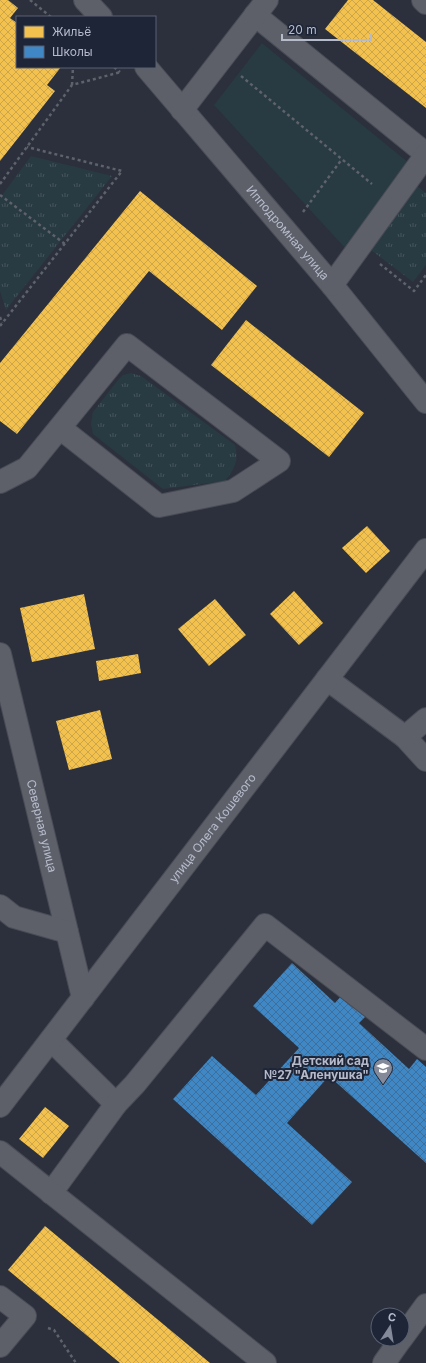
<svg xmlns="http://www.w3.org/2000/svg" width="426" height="1363" font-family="Inter,sans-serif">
<defs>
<pattern id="park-tufts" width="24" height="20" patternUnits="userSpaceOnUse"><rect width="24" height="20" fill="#283a42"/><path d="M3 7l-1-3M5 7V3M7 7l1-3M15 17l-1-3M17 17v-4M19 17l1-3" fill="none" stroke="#45555c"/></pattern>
<pattern id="homes-cross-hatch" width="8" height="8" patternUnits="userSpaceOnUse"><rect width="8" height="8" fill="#f2c14e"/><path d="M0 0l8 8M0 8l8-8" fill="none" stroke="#cda64b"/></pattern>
<pattern id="schools-cross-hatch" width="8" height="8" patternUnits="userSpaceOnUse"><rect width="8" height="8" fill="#3f88c5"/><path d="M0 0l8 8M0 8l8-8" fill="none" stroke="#3d709c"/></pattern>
</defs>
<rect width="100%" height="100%" fill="#2b303c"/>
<path fill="#283a42" d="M262,43l147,120 -63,86 -132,-144z"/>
<g fill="url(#park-tufts)">
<path d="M31,156l81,20 -106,134 -6,-19v-93z"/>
<path d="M414,184l12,9v72l-13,17 -46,-35z"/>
<path d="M131,373l10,3 94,69c4,16 0,23 -10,36l-62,8 -70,-55 -2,-10 2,-12 25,-32 5,-5z"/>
</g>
<g fill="url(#homes-cross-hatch)">
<path d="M0,0h8l10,8 -8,10 7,5v44h44l-14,18 8,6 -55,70z"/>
<path d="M348,0h25l53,42v66l-101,-79z"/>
<path d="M140,191l117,95 -35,44 -73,-59 -132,163 -17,-13v-58z"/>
<path d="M246,320l118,93 -35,44 -118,-92z"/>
<path d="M367,526l23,25 -24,22 -24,-25z"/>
<path d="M294,591l29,32 -24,22 -29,-31z"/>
<path d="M84,594l11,55 -63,13 -12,-54z"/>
<path d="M215,599l31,36 -37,31 -31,-37z"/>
<path d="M138,654l3,19 -42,8 -3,-20z"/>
<path d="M100,710l12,49 -43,11 -13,-49z"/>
<path d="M45,1107l24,19 -26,32 -24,-19z"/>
<path d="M45,1226l165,137h-90l-112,-93z"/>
</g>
<path fill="url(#schools-cross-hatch)" d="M292,963l43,40 8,-9 24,21 -8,8 50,46 8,-10 9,8v96l-97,-87 -42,47 65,59 -40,43 -139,-126 39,-43 44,39 43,-47 -46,-42z"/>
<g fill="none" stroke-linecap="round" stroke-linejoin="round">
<defs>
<g id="minor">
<path d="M85,0l16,17"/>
<path d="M423,0l3,3"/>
<path d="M255,15l171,139"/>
<path id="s1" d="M146,67l186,218 94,117"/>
<path d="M182,110l85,-110"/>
<path d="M332,285l94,-130"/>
<path d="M0,482l27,-14 100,-123 152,116 -46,30 -74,15 -99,-78"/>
<path id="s2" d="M0,654l83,344"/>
<path d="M327,679l78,58 21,23"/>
<path d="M405,737l21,-18"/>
<path d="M0,906l14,11 53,15"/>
<path d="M51,1040l65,64 -65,89"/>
<path d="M116,1104l19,-20 130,-159 161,124"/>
<path id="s3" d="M0,1106l426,-556"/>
<path d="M0,1152l265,211"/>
<path d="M0,1297l25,19 -25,30"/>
<path d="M402,1338l24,-33"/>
<path d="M384,1363l17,-24"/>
</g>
</defs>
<use href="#minor" stroke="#484b54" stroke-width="24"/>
<g stroke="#5e626b" stroke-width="2.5" stroke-dasharray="3 3" stroke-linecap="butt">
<path d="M30,0l21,17"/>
<path d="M114,67l6,5"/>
<path d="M241,76l131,108"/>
<path d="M72,85l1,-18"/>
<path d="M0,184l72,-99 49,-13"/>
<path d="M0,195l65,49"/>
<path d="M303,212l39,-53"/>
<path d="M380,264l34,27 12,-16"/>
<path d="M0,317l2,6"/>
<path d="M0,326l122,-155 -95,-24"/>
<path d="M48,1328l6,2 22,33"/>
</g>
<use href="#minor" stroke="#5d6069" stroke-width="22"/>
</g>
<defs>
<symbol id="school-pin" viewBox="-11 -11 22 30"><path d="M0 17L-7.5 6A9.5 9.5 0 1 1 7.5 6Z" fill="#858a9a" stroke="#1e2537"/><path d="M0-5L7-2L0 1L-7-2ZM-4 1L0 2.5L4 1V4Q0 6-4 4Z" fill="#fff"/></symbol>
</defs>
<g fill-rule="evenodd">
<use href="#school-pin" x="372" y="1057" width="22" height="30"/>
</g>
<g text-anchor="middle" stroke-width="4" stroke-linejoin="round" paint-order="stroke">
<g font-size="12" fill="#b6bbcc" stroke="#1e2537">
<text dy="4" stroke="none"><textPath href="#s1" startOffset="218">Ипподромная улица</textPath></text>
<text dy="4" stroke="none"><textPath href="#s2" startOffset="177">Северная улица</textPath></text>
<text dy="4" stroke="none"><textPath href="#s3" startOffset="350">улица Олега Кошевого</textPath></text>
</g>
<g font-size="12" font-weight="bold" fill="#b6bbcc" stroke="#1e2537" text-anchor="end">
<text x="369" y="1065">Детский сад<tspan x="369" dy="14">№27 "Аленушка"</tspan></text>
</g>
</g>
<rect x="16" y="16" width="140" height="52" fill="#1e2537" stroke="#5b6173"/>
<rect x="24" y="26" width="20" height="12" fill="#f2c14e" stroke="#5b6173"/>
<text x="52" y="36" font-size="12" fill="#b6bbcc">Жильё</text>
<rect x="24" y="46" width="20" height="12" fill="#3f88c5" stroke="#5b6173"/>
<text x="52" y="56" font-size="12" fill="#b6bbcc">Школы</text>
<g transform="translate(390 1327) rotate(12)"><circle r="19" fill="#1e2537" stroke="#5b6173"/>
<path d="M0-3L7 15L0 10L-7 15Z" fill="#858a9a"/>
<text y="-6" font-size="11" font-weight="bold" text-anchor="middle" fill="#b6bbcc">С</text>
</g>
<path d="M282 34v6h89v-6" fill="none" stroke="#b6bbcc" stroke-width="2"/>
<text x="288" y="34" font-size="12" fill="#b6bbcc" stroke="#1e2537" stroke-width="3" paint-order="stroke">20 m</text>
</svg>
